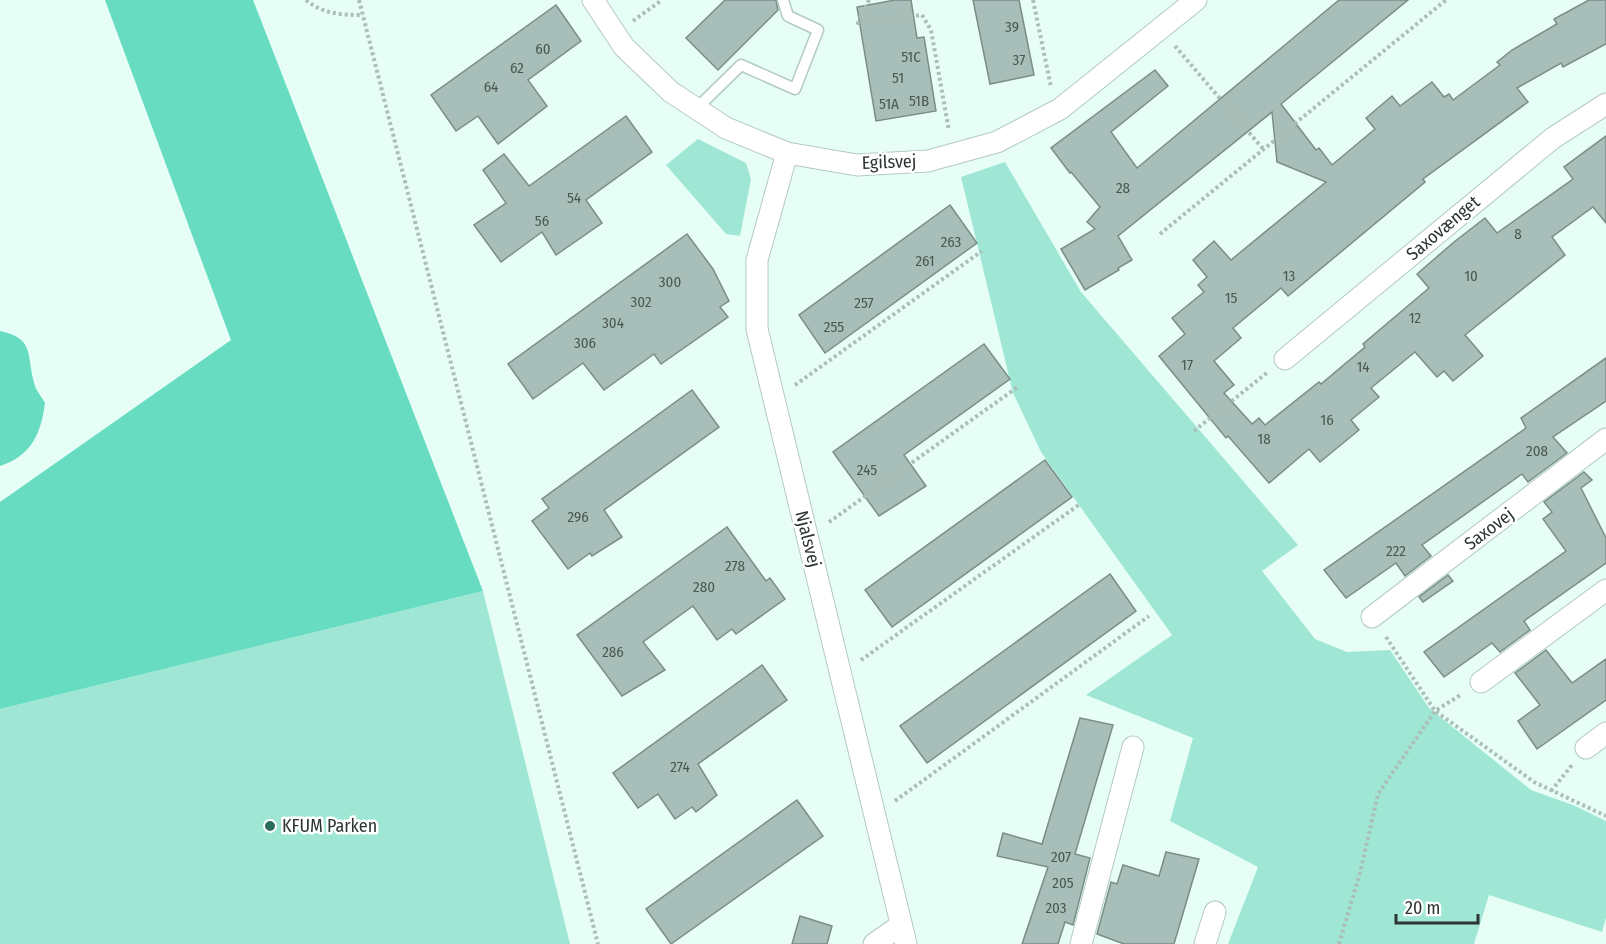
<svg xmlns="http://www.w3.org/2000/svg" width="1606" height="944" font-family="'Fira Sans Condensed',sans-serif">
<rect width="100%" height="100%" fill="#e7fef7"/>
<g fill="#9fe7d4">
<path d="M698,139l48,24 5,16 -11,57 -14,-2 -60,-69z"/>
<path d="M1005,162l76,130 217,253 -36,26 53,68 32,13 43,-2 39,58 102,82 42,15 33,16v97l-4,14 -113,-37 -15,49h-246l30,-77 -88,-46 23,-83 -107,-43 86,-60 -131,-183 -28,-59 -52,-216z"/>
<path d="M483,591l87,353h-570v-235z"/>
</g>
<g fill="#67dcc1">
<path d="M105,0h148l230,591 -483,118v-207l231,-162z"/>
<path d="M0,331c36,7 26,26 35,55 2,6 7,11 10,17 -4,31 -14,53 -45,63z"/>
</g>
<g fill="#a8beb8" stroke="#798e88" stroke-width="1.5">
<path d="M725,0h51l2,10 -60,60 -32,-32z"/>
<path d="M895,0h16l6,38 7,-1 12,74 -60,10 -19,-114z"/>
<path d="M973,0h46l15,75 -44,9z"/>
<path d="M1339,0h69l-127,104 35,46 3,-2 13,17 43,-36 -9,-11 26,-22 8,10 32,-24 12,15 5,-3 4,6 47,-35 -3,-3 15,-12 45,-26 -3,-5 35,-19h17v44l-43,23 -2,-4 -44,25 11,14 -105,77 2,3 -137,114 -7,-8 -48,40 8,10 -27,23 20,24 -10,8 28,31 7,-6 6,7 54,-43 2,2 44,-37 -2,-3 66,-56 -12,-14 37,-32 31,-24 12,15 76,-54 -9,-12 42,-31v87l-13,-16 -41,30 13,18 -100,80 18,21 -30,25 -9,-10 -7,6 -22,-25 -44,36 8,9 -28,23 8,10 -39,32 -11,-13 -40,34 -41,-47 -2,2 -67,-82 26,-22 -13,-16 32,-26 -6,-7 9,-8 -14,-17 21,-19 17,19 95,-78 -49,-20 -5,-50 -154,124 14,24 -14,8 1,2 -34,20 -24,-41 34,-20 -8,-7 13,-15 -29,-35 -1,1 -19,-25 104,-78 13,16 -57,46 26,36z"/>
<path d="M556,5l25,36 -53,39 19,26 -49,38 -20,-28 -22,15 -25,-36z"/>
<path d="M626,116l26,36 -66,48 16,23 -46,32 -14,-23 -41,30 -27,-37 32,-22 -23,-33 21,-16 25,32z"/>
<path d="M950,205l27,38 -152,110 -26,-38z"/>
<path d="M687,234l26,35 16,32 -9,6 8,10 -67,47 -7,-10 -50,36 -21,-27 -50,36 -25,-35z"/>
<path d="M984,344l26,35 -106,76 22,31 -47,30 -46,-64z"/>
<path d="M1606,358v43l-53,36 14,16 -39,29 -6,-8 -100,71 9,11 -26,20 -9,-13 -50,35 -22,-28 202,-142 -5,-10z"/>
<path d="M692,390l27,37 -115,83 18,27 -30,19 -2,-3 -22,16 -36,-48 17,-13 -7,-9z"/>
<path d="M1045,460l27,37 -180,130 -27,-37z"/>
<path d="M1584,472l8,8 -11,8 25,50v25l-82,58 6,9 -30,22 -8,-9 -48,34 -20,-25 142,-101 -23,-32 9,-7 -8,-10z"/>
<path d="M727,527l39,54 4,-3 15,21 -49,35 -4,-5 -15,11 -24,-34 -50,36 22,28 -43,26 -45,-61z"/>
<path d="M1110,574l26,37 -209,152 -27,-37z"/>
<path d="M1448,575l5,6 -30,21 -4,-5z"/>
<path d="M1546,650l26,33 34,-24v41l-69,49 -19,-28 22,-16 -25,-32z"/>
<path d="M762,665l25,35 -89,64 19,31 -21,17 -4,-5 -17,12 -17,-25 -20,14 -25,-35z"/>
<path d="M1080,718l33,7 -38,129 15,4 -17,67 -8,-3 -7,22h-36l26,-77 -51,-11 6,-23 39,11z"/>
<path d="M797,800l26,36 -152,108 -25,-35z"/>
<path d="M1166,852l33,7 -25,85h-50l-27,-10 14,-52 6,2 6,-19 36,11z"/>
<path d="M800,916l32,10 -5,18h-35z"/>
</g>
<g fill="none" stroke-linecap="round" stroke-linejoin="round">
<defs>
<path id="service" d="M696,109l45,-44 54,24 23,-59 -30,-14 -5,-16"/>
<g id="minor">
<path d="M593,0l31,47 47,45 55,36 61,25 70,12 71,-4 69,-19 63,-33 136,-109"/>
<path d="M787,153l-30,107v69l149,615"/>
<path d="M1285,359l268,-221 53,-34"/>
<path d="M1372,617l234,-178"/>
<path d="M1481,682l125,-92"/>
<path d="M1586,748l20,-15"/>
<path d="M874,944l27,-19"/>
<path d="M1081,944l52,-197"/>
<path d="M1205,944l10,-32"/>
</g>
</defs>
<use href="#service" stroke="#b4cac4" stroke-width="13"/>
<use href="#minor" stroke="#b4cac4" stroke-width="23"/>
<g stroke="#abbeb8" stroke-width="4" stroke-dasharray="3 3" stroke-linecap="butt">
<path d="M306,0c17,14 36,15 57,15"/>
<path d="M359,0l239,944"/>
<path d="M869,0l-11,23 64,-8 9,15 18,101"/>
<path d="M1033,0l18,87"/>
<path d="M633,21l29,-21"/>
<path d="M1175,46l89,104"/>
<path d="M1160,234l286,-234"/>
<path d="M795,385l187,-134"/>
<path d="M1194,431l74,-59"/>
<path d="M829,522l190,-136"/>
<path d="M1386,637l49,74 99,71 72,34"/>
<path d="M861,660l219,-156"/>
<path d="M1551,791l21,-26"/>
<path d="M895,801l254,-185"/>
<path d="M1339,944l21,-71 18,-79 57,-83 27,-17"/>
</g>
<use href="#service" stroke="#fff" stroke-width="10"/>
<use href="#minor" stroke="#fff" stroke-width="21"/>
</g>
<circle fill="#2b6e5f" stroke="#fff" stroke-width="2" cx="270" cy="826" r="6"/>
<g text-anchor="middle" stroke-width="5" stroke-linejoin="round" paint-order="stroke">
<g font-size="15" fill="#4b5754">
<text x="1012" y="32">39</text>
<text x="543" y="54">60</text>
<text x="911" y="62">51C</text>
<text x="1019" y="65">37</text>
<text x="517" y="73">62</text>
<text x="898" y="83">51</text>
<text x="491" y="92">64</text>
<text x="919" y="106">51B</text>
<text x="889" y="109">51A</text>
<text x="1123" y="193">28</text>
<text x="574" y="203">54</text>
<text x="542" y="226">56</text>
<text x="1518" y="239">8</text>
<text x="951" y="247">263</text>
<text x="925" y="266">261</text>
<text x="1289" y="281">13</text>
<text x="1471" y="281">10</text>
<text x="670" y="287">300</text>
<text x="1231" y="303">15</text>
<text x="641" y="307">302</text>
<text x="864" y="308">257</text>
<text x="1415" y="323">12</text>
<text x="613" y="328">304</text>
<text x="834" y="332">255</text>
<text x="585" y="348">306</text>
<text x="1187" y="370">17</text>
<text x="1363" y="372">14</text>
<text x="1327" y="425">16</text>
<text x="1264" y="444">18</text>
<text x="1537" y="456">208</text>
<text x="867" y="475">245</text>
<text x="578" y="522">296</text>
<text x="1396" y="556">222</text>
<text x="735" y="571">278</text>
<text x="704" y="592">280</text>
<text x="613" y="657">286</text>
<text x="680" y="772">274</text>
<text x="1061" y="862">207</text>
<text x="1063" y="888">205</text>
<text x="1056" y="913">203</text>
</g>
<g font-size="18" fill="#2c3532" stroke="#fff">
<text transform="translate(889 162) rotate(-2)" y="6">Egilsvej</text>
<text transform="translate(1443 228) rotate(-40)" y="6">Saxovænget</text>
<text transform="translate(1489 529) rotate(-37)" y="6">Saxovej</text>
<text transform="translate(808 539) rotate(76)" y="6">Njalsvej</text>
</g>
<g font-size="18" fill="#2c3532" stroke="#fff" text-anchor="start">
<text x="282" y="832">KFUM Parken</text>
</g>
</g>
<path d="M1396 914v9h82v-9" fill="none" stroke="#2c3532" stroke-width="3"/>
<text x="1405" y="914" font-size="18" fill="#2c3532" stroke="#ffffff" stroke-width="4.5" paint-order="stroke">20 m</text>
</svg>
